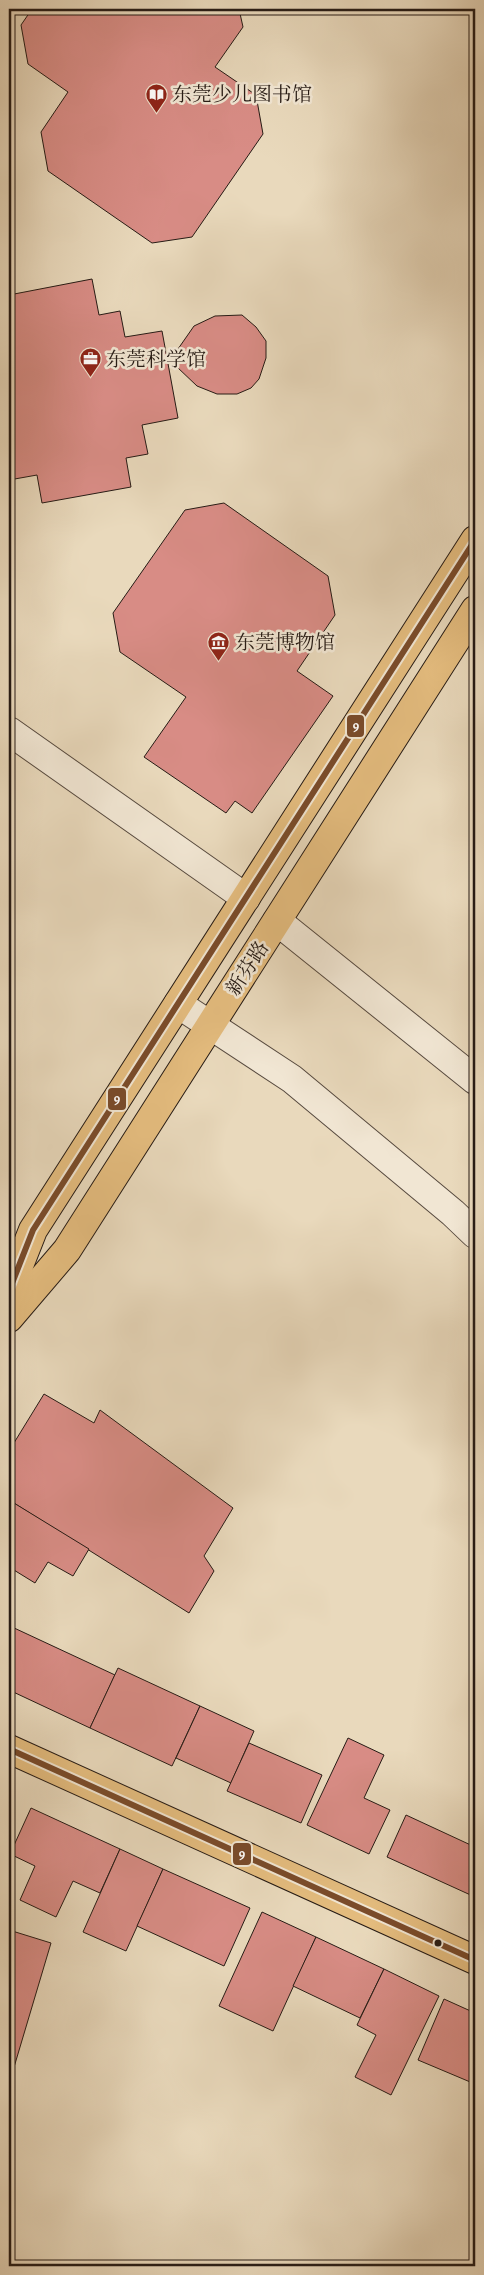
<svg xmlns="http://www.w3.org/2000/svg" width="484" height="2275" font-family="Alegreya,'Noto Serif SC',serif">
<rect width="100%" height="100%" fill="#e9d9bc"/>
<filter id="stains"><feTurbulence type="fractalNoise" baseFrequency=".004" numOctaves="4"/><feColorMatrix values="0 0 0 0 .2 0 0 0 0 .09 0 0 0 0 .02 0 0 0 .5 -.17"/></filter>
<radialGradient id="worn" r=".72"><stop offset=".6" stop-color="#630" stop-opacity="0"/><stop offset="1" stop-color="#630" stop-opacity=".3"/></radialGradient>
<g fill="#d88c85" stroke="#261b15">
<path d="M32,9h207l4,18 -28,40 41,28 7,39 -71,103 -40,6 -104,-72 -7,-39 27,-40 -40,-28 -7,-39z"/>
<path d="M92,279l7,36 21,-4 5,26 37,-6 16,87 -36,7 6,29 -22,4 5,29 -89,16 -5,-28 -28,5v-185z"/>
<path d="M242,315l14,12 10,14v17l-7,21 -8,9 -14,6h-20l-20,-8 -20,-19 1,-18 16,-23 21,-10z"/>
<path d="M224,503l104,73 7,39 -38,56 36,25 -81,117 -17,-12 -9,12 -82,-56 42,-60 -66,-45 -7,-39 72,-103z"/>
<path d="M44,1394l50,29 6,-13 133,98 -29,48 10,15 -25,42 -180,-113v-49z"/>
<path d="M9,1500l80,49 -16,27 -25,-14 -13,21 -26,-16z"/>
<path d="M9,1622l3,5 103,48 -25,53 -81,-38z"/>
<path d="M118,1668l82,38 -28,60 -82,-38z"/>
<path d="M200,1706l54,25 -23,52 -55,-25z"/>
<path d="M348,1738l36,17 -20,43 26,12 -21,44 -62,-29z"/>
<path d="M249,1743l73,32 -21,48 -74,-32z"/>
<path d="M31,1808l89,41 -20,44 -27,-12 -17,36 -36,-17 15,-34 -25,-12z"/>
<path d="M406,1815l69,32v50l-88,-40z"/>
<path d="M120,1849l43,20 -37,82 -43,-19z"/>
<path d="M163,1869l87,39 -26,58 -87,-40z"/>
<path d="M262,1912l54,25 -43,94 -54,-25z"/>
<path d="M9,1930l42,13 -42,141z"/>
<path d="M316,1937l68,32 -24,49 -67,-32z"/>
<path d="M384,1969l55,27 -48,99 -36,-18 21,-42 -19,-10z"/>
<path d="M444,1999l31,14v71l-57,-24z"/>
</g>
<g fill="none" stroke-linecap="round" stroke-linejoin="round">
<defs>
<g id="minor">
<path d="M9,731l237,167"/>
<path d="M277,921l198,159"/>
<path d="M178,1004l114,75 161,134 22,21"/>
</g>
<g id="major">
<path d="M9,1291l24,-61 442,-690"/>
<path d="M9,1318l58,-68 408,-640"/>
<path d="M9,1749l466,211"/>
</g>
</defs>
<use href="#minor" stroke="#574a3f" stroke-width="30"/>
<use href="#major" stroke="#261b15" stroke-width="30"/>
<use href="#minor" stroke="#f1e6d3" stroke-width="28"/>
<use href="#major" stroke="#e4bc7e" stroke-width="28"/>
<defs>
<g id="bus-1">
<path d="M9,1291l24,-61 442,-690"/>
<path d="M9,1749l466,211"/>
</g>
</defs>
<use href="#bus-1" stroke="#f1e6d3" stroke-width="10"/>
<use href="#bus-1" stroke="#7a4b2a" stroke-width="6"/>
</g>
<defs>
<symbol id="library-pin" viewBox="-11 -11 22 30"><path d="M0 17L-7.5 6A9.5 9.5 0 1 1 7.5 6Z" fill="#8f2418" stroke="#f1e6d3"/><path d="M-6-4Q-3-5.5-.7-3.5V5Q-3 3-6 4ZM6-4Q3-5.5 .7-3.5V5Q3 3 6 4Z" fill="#fff"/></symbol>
<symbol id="office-pin" viewBox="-11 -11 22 30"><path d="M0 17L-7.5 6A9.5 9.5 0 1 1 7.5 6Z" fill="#8f2418" stroke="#f1e6d3"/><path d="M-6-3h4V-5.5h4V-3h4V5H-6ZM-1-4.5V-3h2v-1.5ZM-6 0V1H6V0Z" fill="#fff"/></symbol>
<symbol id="museum-pin" viewBox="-11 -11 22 30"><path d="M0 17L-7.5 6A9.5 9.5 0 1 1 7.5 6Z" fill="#8f2418" stroke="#f1e6d3"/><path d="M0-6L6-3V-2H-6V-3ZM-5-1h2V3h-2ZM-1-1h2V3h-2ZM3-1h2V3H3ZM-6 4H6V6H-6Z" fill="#fff"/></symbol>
</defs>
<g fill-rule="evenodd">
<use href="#library-pin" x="144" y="82" width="25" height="34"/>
<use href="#office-pin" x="78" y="346" width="25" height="34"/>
<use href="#museum-pin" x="206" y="630" width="25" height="34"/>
</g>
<circle fill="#261b15" stroke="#f1e6d3" stroke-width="2" cx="438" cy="1943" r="4.5"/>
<g text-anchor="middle" stroke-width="5" stroke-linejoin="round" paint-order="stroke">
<g font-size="20" fill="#261b15" stroke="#f1e6d3" text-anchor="start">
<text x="172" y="101">东莞少儿图书馆</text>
<text x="106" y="366">东莞科学馆</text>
<text x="235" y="649">东莞博物馆</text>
</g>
<g font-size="20" fill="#261b15" stroke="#f1e6d3">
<text transform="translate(247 968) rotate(-57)" y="7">新芬路</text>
</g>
</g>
<g stroke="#f1e6d3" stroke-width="2">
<rect x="346" y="714" width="19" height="24" rx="5" fill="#7a4b2a"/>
<rect x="107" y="1087" width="20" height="24" rx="5" fill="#7a4b2a"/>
<rect x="232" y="1842" width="20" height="24" rx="5" fill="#7a4b2a"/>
</g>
<g font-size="14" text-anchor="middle" font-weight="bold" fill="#fff">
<text x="356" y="731">9</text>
<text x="117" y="1104">9</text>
<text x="242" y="1859">9</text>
</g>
<rect width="484" height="2275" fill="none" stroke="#e9d9bc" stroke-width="30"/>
<rect x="10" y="10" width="464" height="2255" fill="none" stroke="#261b15" stroke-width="2.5"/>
<rect x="15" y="15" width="454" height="2245" fill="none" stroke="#261b15"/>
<rect width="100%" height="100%" filter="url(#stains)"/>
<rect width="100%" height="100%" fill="url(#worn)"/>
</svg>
